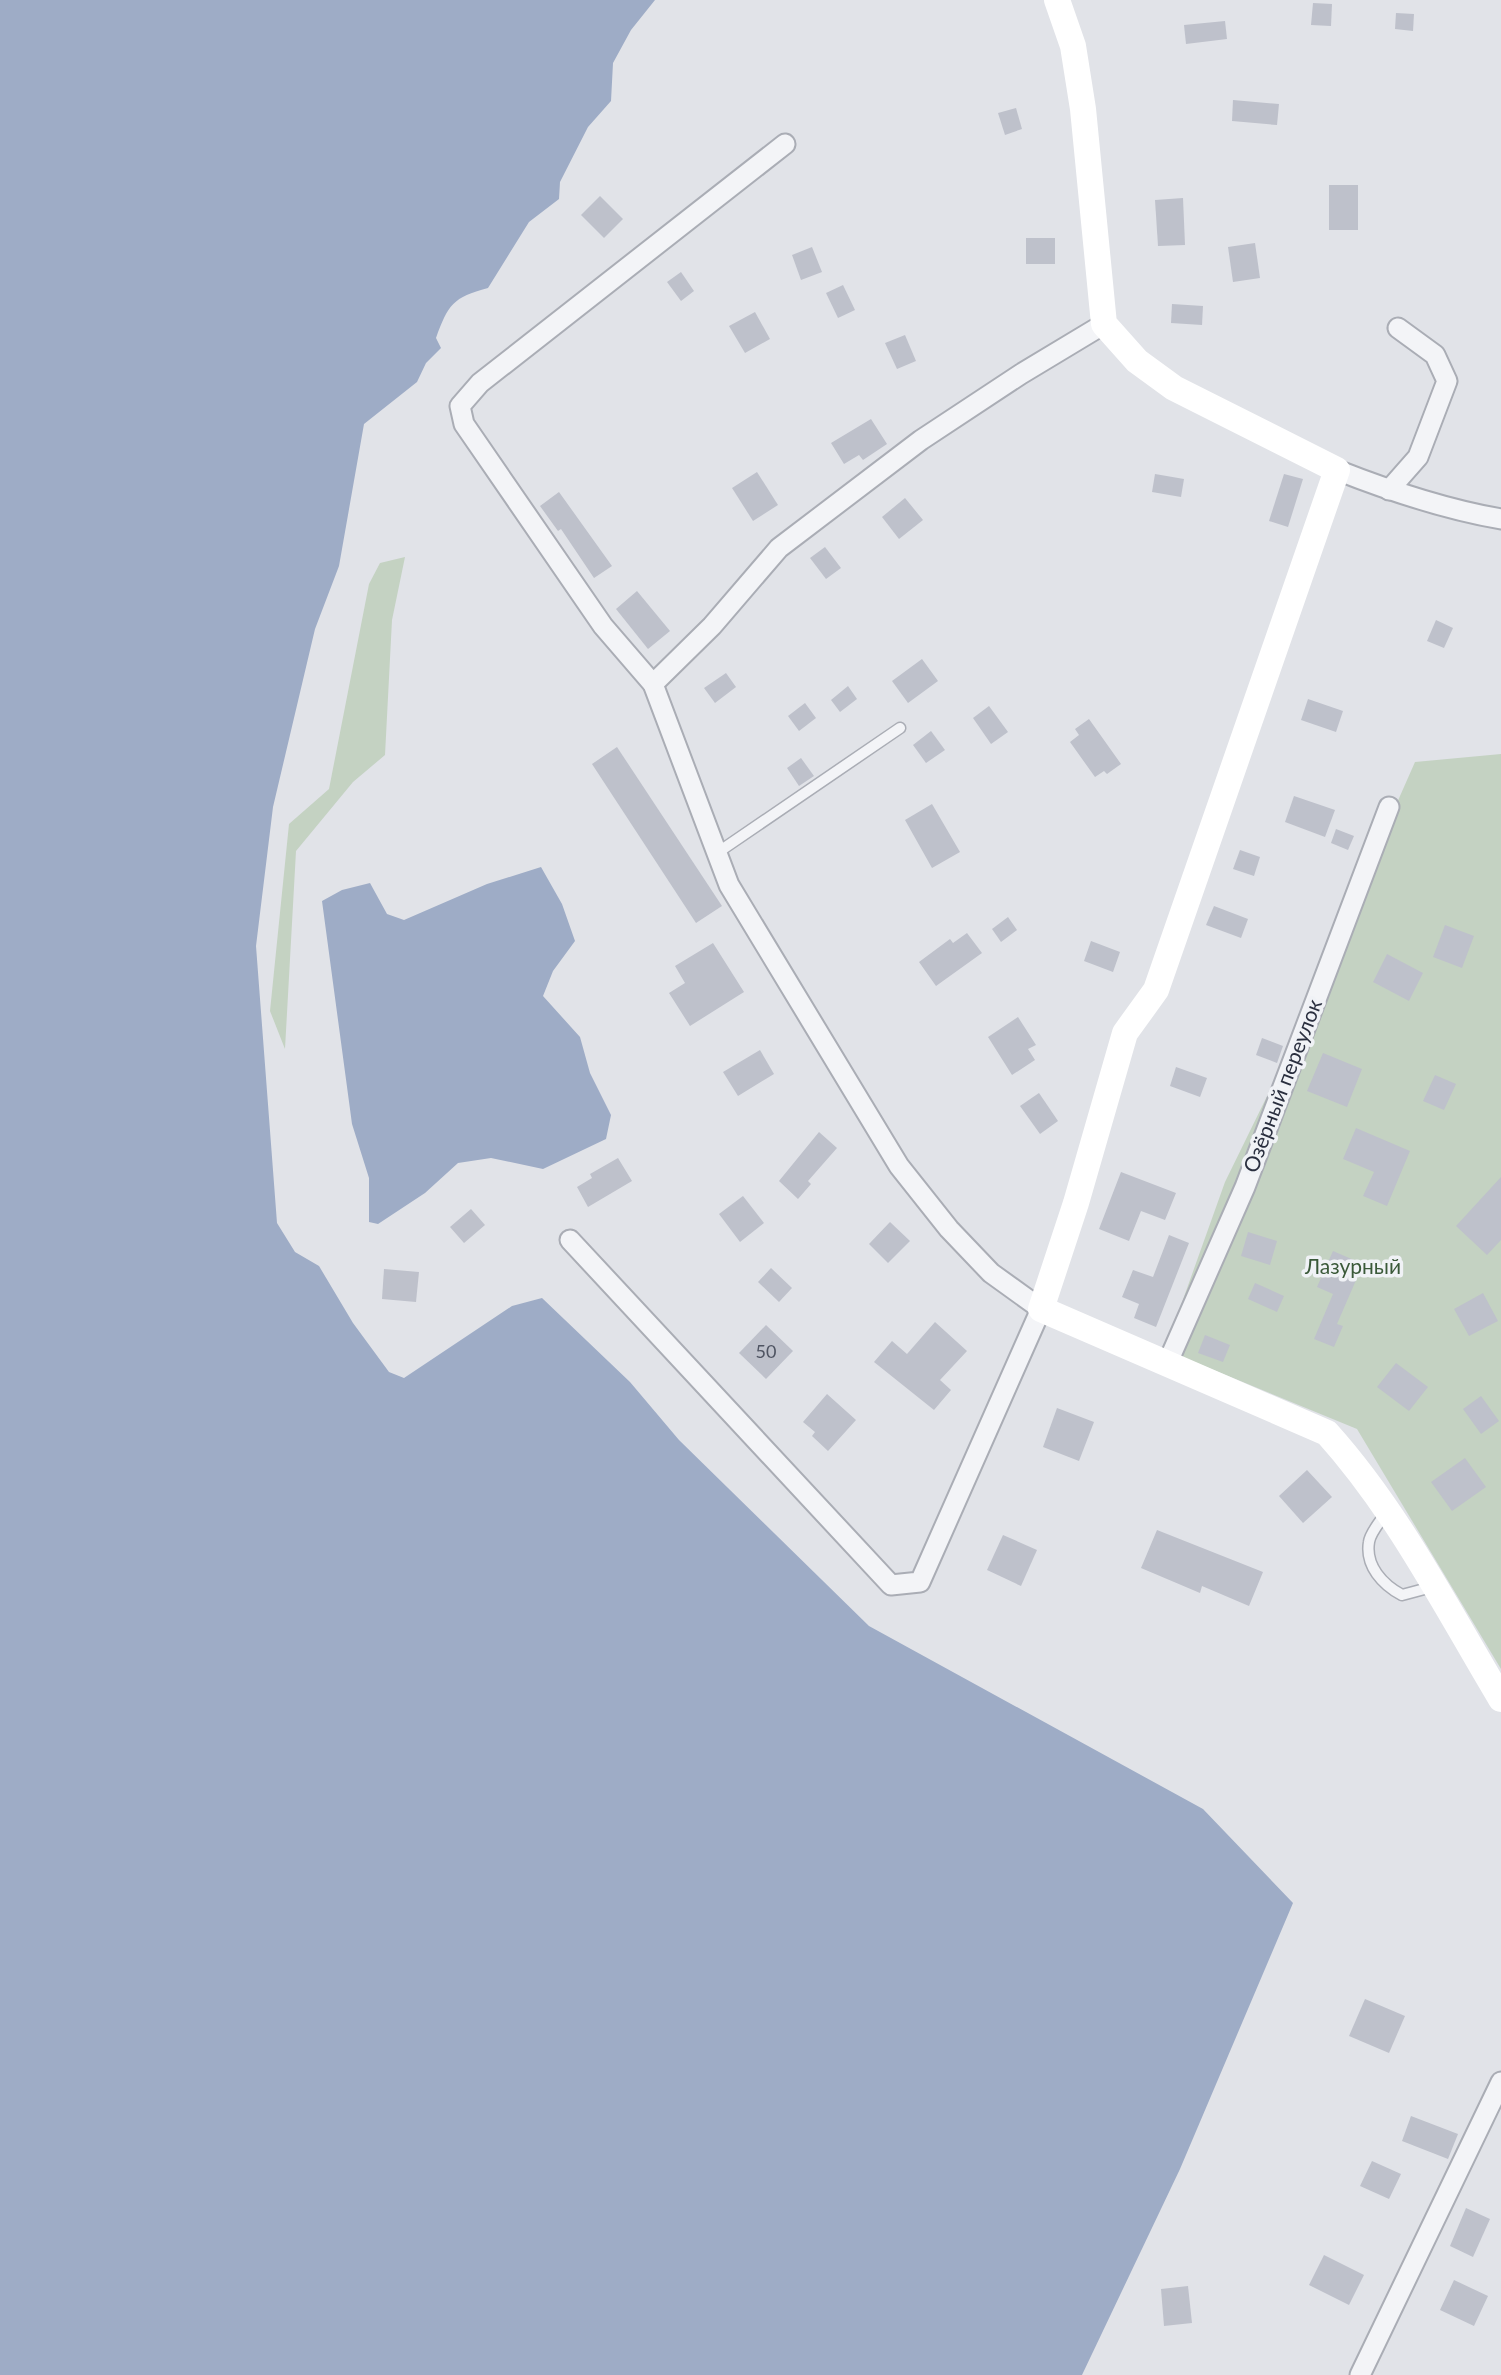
<svg xmlns="http://www.w3.org/2000/svg" width="1501" height="2375" font-family="Lato,sans-serif">
<rect width="100%" height="100%" fill="#e1e3e8"/>
<g fill="#c4d2c2">
<path d="M405,557l-13,63 -7,135 -32,27 -57,69 -11,198 -15,-38 19,-187 40,-35 40,-205 11,-21z"/>
<path d="M1501,754v915l-144,-240 -192,-79 60,-168 47,-96 143,-324z"/>
</g>
<g fill="#9eacc6">
<path d="M0,0h655l-24,30 -18,33 -2,38 -23,26 -28,55 -1,17 -30,23 -41,66c-35,9 -40,17 -52,50l5,10 -15,15 -9,19 -53,42 -25,142 -24,63 -42,178 -17,139 21,277 18,29 24,14 34,57 36,49 15,6 108,-72 30,-8 88,84 49,58 190,186 334,183 90,94 -113,266 -98,206h-1082z"/>
<path d="M541,867l21,37 13,37 -22,30 -10,25 37,41 10,36 21,42 -5,24 -63,30 -52,-11 -33,5 -33,30 -47,31 -9,-2v-44l-17,-54 -30,-223 20,-11 28,-7 17,31 17,6 83,-36z"/>
</g>
<g fill="#bec1cb">
<path d="M1313,3l19,1 -1,22 -20,-1z"/>
<path d="M1396,13l18,1 -1,17 -18,-2z"/>
<path d="M1225,21l2,18 -41,5 -2,-19z"/>
<path d="M1233,100l46,4 -2,21 -45,-4z"/>
<path d="M1016,108l6,21 -17,6 -7,-22z"/>
<rect x="1329" y="185" width="29" height="45"/>
<path d="M600,196l23,23 -19,19 -23,-23z"/>
<path d="M1183,198l2,47 -27,1 -3,-46z"/>
<rect x="1026" y="238" width="29" height="26"/>
<path d="M1255,243l5,35 -27,4 -5,-35z"/>
<path d="M812,247l10,25 -21,8 -9,-25z"/>
<path d="M681,272l13,19 -13,10 -14,-19z"/>
<path d="M843,285l12,25 -17,8 -12,-25z"/>
<path d="M1172,304l31,2 -1,19 -31,-2z"/>
<path d="M755,312l15,27 -25,14 -16,-27z"/>
<path d="M905,335l11,26 -19,8 -12,-26z"/>
<path d="M871,419l16,25 -24,16 -4,-5 -15,9 -13,-21z"/>
<path d="M757,472l21,33 -25,16 -21,-33z"/>
<path d="M1155,474l29,5 -3,18 -29,-5z"/>
<path d="M1284,474l19,5 -15,48 -19,-6z"/>
<path d="M559,492l53,74 -18,12 -33,-49 -3,2 -18,-25z"/>
<path d="M905,498l18,22 -24,19 -17,-22z"/>
<path d="M825,547l16,21 -15,11 -16,-21z"/>
<path d="M637,591l33,40 -22,18 -32,-40z"/>
<path d="M1436,620l17,8 -9,20 -17,-7z"/>
<path d="M922,659l16,22 -30,22 -16,-22z"/>
<path d="M726,673l10,14 -21,16 -11,-15z"/>
<path d="M848,686l9,13 -17,13 -9,-12z"/>
<path d="M1308,699l35,12 -7,21 -35,-12z"/>
<path d="M805,703l11,15 -17,13 -11,-15z"/>
<path d="M989,706l19,26 -17,12 -18,-26z"/>
<path d="M1089,719l32,45 -14,10 -3,-3 -9,6 -25,-35 9,-7 -4,-6z"/>
<path d="M931,731l14,19 -19,13 -13,-18z"/>
<path d="M617,747l105,159 -26,17 -104,-159z"/>
<path d="M801,758l13,18 -15,10 -12,-18z"/>
<path d="M1294,796l41,14 -10,27 -40,-15z"/>
<path d="M932,804l28,48 -28,16 -27,-48z"/>
<path d="M1336,829l18,7 -6,14 -17,-7z"/>
<path d="M1240,850l20,7 -6,19 -21,-7z"/>
<path d="M1214,906l34,13 -7,19 -35,-13z"/>
<path d="M1008,917l9,13 -16,12 -9,-13z"/>
<path d="M1445,925l29,11 -12,32 -29,-11z"/>
<path d="M967,933l15,20 -46,33 -17,-24 31,-23 3,4z"/>
<path d="M1091,941l29,11 -7,20 -29,-11z"/>
<path d="M713,943l31,49 -54,34 -21,-33 16,-10 -10,-17z"/>
<path d="M1387,954l36,19 -14,28 -36,-19z"/>
<path d="M1018,1017l18,28 -8,4 7,11 -23,15 -24,-38z"/>
<path d="M1262,1038l21,8 -6,17 -21,-8z"/>
<path d="M760,1050l14,24 -36,22 -15,-24z"/>
<path d="M1323,1053l39,16 -15,38 -40,-16z"/>
<path d="M1176,1067l31,11 -7,19 -30,-11z"/>
<path d="M1435,1075l21,9 -12,26 -21,-9z"/>
<path d="M1039,1093l19,28 -18,13 -20,-28z"/>
<path d="M1356,1128l54,23 -23,55 -24,-10 11,-24 -31,-13z"/>
<path d="M819,1132l18,16 -29,33 3,3 -13,15 -19,-18z"/>
<path d="M618,1158l14,23 -44,26 -11,-20 15,-9 -2,-4z"/>
<path d="M1121,1172l55,21 -11,27 -24,-9 -12,30 -30,-12z"/>
<path d="M1501,1177v63l-14,15 -31,-29z"/>
<path d="M743,1196l21,27 -24,19 -21,-28z"/>
<path d="M471,1209l14,16 -21,18 -14,-16z"/>
<path d="M890,1222l20,19 -22,22 -19,-19z"/>
<path d="M1248,1232l29,9 -7,24 -29,-9z"/>
<path d="M1169,1235l20,8 -33,84 -22,-9 5,-14 -17,-7 11,-27 20,7z"/>
<path d="M1333,1251l30,13 -26,60 6,2 -9,21 -20,-8 19,-45 -16,-7z"/>
<path d="M771,1268l21,20 -13,14 -21,-20z"/>
<path d="M384,1269l35,3 -3,30 -34,-3z"/>
<path d="M1255,1283l29,13 -7,16 -29,-13z"/>
<path d="M1483,1293l15,28 -29,15 -15,-27z"/>
<path d="M935,1322l32,29 -27,29 11,10 -17,20 -60,-48 18,-21 15,13z"/>
<path d="M766,1325l27,26 -27,28 -27,-26z"/>
<path d="M1205,1335l25,10 -7,17 -25,-9z"/>
<path d="M1396,1363l32,24 -19,24 -32,-24z"/>
<path d="M827,1394l29,26 -28,31 -16,-15 3,-4 -12,-10z"/>
<path d="M1481,1396l18,25 -18,13 -18,-25z"/>
<path d="M1057,1408l37,14 -15,39 -36,-14z"/>
<path d="M1465,1458l21,29 -34,24 -21,-29z"/>
<path d="M1307,1470l25,27 -29,26 -24,-27z"/>
<path d="M1157,1530l106,42 -14,34 -47,-20 -2,7 -59,-25z"/>
<path d="M1003,1535l34,15 -16,36 -34,-16z"/>
<path d="M1365,1999l40,17 -16,37 -40,-17z"/>
<path d="M1411,2116l47,18 -10,25 -46,-18z"/>
<path d="M1372,2161l29,13 -12,25 -29,-13z"/>
<path d="M1466,2208l24,11 -17,38 -23,-11z"/>
<path d="M1324,2255l40,20 -15,30 -40,-20z"/>
<path d="M1454,2280l34,16 -14,30 -34,-16z"/>
<path d="M1188,2286l4,37 -28,3 -3,-37z"/>
</g>
<g fill="none" stroke-linecap="round" stroke-linejoin="round">
<defs>
<g id="lane">
<path d="M717,853l183,-125"/>
<path d="M1385,1514c-5,8 -15,19 -16,28 -4,24 14,43 33,53l30,-8"/>
</g>
<g id="street">
<path d="M1337,470c53,21 107,39 164,49"/>
<path d="M1389,490l29,-33 29,-76 -12,-26 -37,-27"/>
<path d="M653,684l59,-58 67,-78 142,-108 100,-66 83,-50"/>
<path d="M570,1240l321,345 29,-3 121,-273 -50,-36 -42,-44 -50,-63 -170,-281 -76,-201 -50,-58 -139,-202 -4,-18 20,-23 305,-239"/>
<path d="M1168,1362l77,-175 144,-380"/>
<path d="M1360,2375l141,-293"/>
</g>
</defs>
<use href="#lane" stroke="#aaadb5" stroke-width="13"/>
<use href="#street" stroke="#aaadb5" stroke-width="23"/>
<use href="#lane" stroke="#f3f4f7" stroke-width="10"/>
<use href="#street" stroke="#f3f4f7" stroke-width="19"/>
<path stroke="#fff" stroke-width="26" d="M1057,0l16,46 10,63 21,215 33,37 37,27 163,82 -181,520 -31,43 -49,170 -35,106 286,124c71,79 120,176 174,266"/>
</g>
<g text-anchor="middle" stroke-width="7" stroke-linejoin="round" paint-order="stroke">
<g font-size="18" fill="#4f5462">
<text x="766" y="1358">50</text>
</g>
<g font-size="21" fill="#2a2f3f" stroke="#f0f2f6">
<text transform="translate(1283 1086) rotate(-69)" y="7">Озёрный переулок</text>
</g>
<g font-size="21" fill="#3a5939" stroke="#f0f2f6">
<text x="1353" y="1274">Лазурный</text>
</g>
</g>
</svg>
